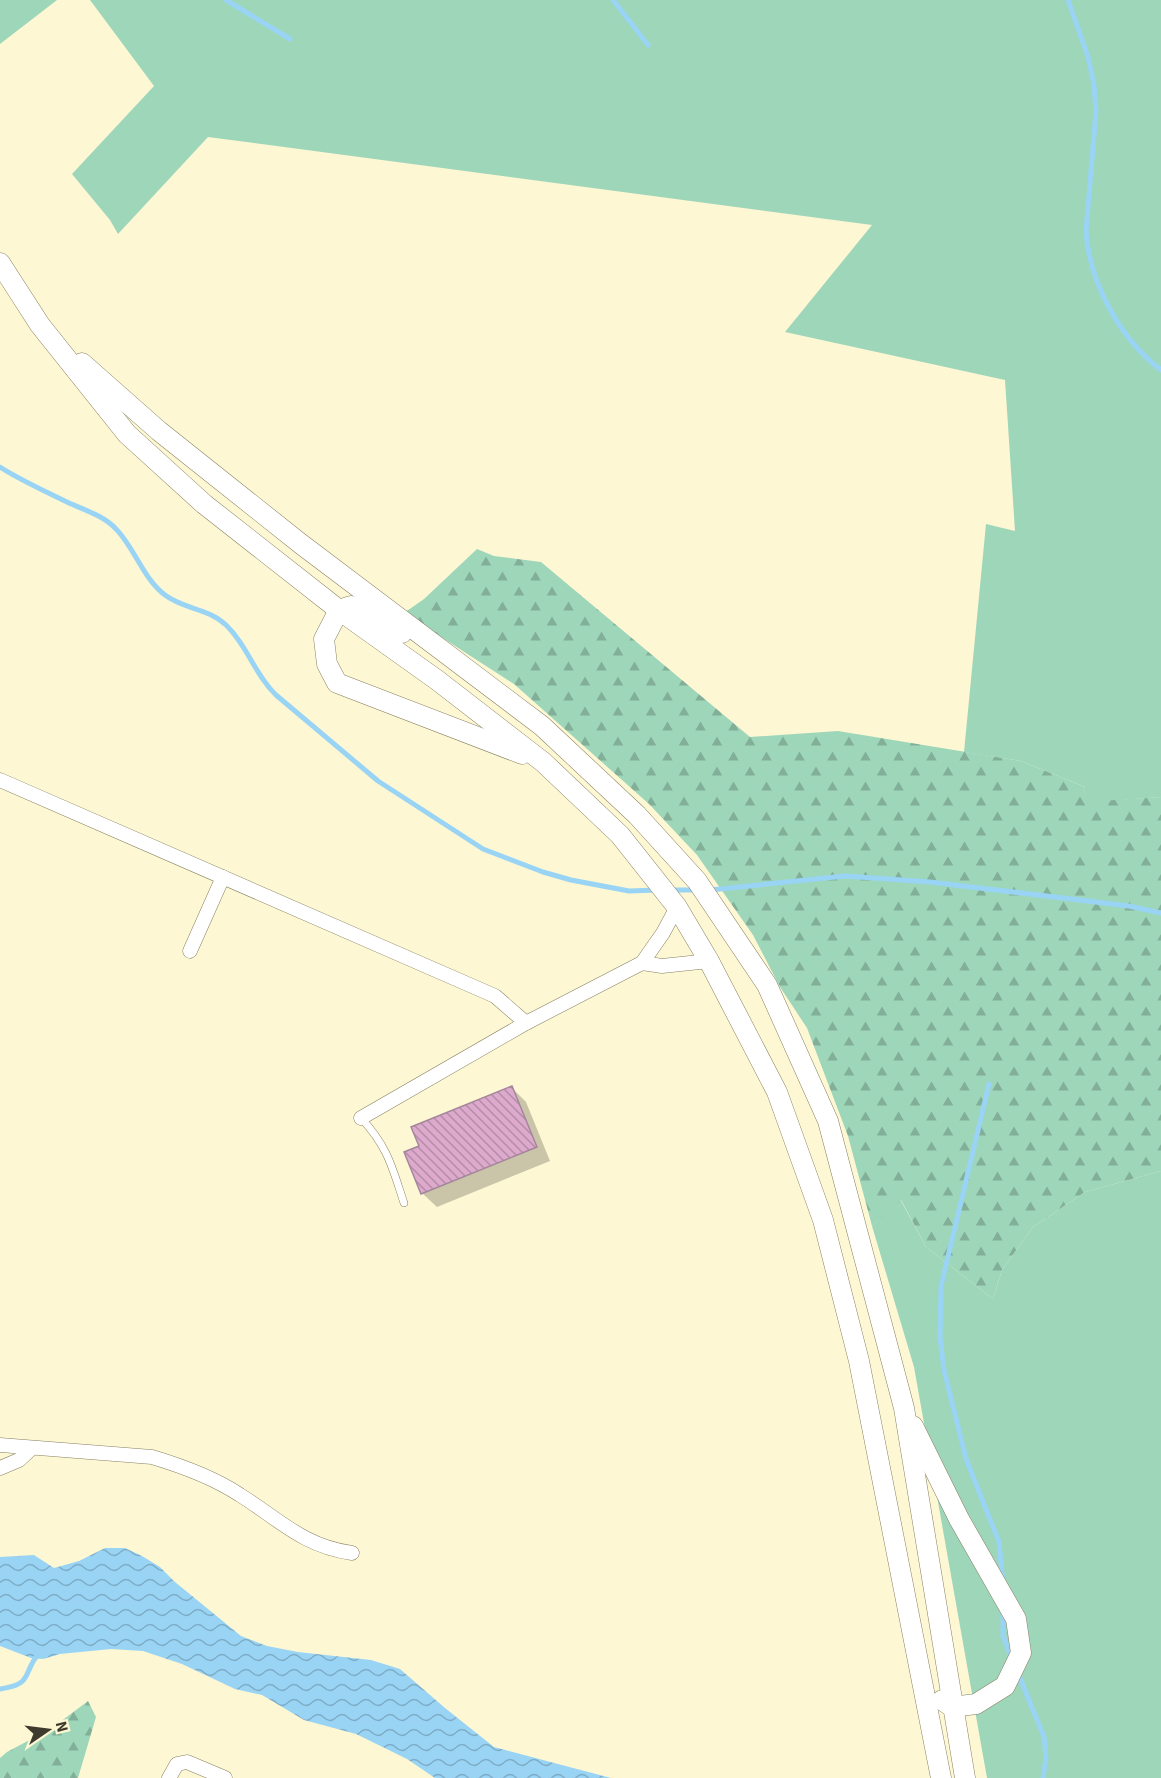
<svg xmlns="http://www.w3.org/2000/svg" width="1161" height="1778" font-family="'Source Sans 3',sans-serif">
<defs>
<pattern id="forest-firs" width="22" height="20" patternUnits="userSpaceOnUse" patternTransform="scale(1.5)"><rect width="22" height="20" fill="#9ed6ba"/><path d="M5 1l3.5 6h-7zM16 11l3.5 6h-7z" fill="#82af98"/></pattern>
<pattern id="water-waves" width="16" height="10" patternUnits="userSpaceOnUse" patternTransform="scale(1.5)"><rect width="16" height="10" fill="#99d4f5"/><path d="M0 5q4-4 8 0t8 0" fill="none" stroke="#7eadc7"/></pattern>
<pattern id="building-back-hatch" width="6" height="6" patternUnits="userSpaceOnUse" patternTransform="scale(1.5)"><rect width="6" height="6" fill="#ddaace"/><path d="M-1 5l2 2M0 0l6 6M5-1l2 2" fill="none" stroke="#b58ca8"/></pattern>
</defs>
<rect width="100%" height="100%" fill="#fdf7d4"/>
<g fill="#9ed6ba">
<path d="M0,0h57l-57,44z"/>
<path d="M90,0h1071v797l-78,6 2,-16 -64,-26 -57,-9 22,-228 29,7 -10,-151 -220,-48 87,-107 -664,-88 -90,97 -8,-14 -38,-46 82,-88z"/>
<path d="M1161,1171v607h-174l-73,-411 -42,-141 28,-27 26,48 67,52 9,-29 31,-43 52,-35z"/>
</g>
<g fill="url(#forest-firs)">
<path d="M477,549l17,7 47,6 209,175 88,-6 183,30 64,26 -1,15 77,-5v374l-76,21 -52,35 -31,43 -9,29 -67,-52 -25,-47 -29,26 -24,-90 -41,-108 -27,-41 -27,-52 -56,-80 -48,-51 -135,-120 -110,-71 20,-14z"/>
<path d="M88,1701l8,16 -18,61h-78v-20l7,-6 45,-24z"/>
</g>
<path fill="url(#water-waves)" d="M105,1548h20l17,8 18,11 15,15 66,54 26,10 31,6 73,8 29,9 45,39 49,39 117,31h-176l-28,-19 -51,-25 -52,-14 -42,-25 -27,-6 -53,-25 -39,-13 -32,-2 -51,5 -17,5 -12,-1 -31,-12v-89l34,-2 20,13 25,-7z"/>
<path fill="#0003" d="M512,1088l14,14 24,59 -113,46 -15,-14 -1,-46z"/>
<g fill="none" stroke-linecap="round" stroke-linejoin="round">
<g stroke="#99d4f5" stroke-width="5">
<path d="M226,0l64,39"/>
<path d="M613,0l35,45"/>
<path d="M1068,0l20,57 6,28 2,26 -10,120c3,51 34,108 75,139"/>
<path d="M0,467c22,14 45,24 69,36 16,7 35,13 47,26 18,18 28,51 49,66 18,14 43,13 61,30 21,20 29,50 50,70l102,86 105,68 60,23 28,8 58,11 29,-1"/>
<path d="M671,890h26"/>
<path d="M710,890l135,-14 85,6 199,24 32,7"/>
<path d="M989,1084l-48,202 -1,52 4,32 22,89 33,83 4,41"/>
<path d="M1003,1610v26l9,23"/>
<path d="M1018,1673l26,64 2,21 -3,20"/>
<path d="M0,1689c33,-5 22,-14 38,-35"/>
</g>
</g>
<path fill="url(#building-back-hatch)" stroke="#a4869b" stroke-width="1.5" d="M512,1086l25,61 -116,47 -17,-42 15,-6 -8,-19z"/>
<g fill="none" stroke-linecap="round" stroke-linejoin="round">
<defs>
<path id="lane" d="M361,1118c27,29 31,49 43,85"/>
<g id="street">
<path d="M0,780l495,216 31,27"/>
<path d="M190,951l33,-74"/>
<path d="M642,963l20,3 47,-5"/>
<path d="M361,1118l165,-95 116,-60 21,-30 14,-26"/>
<path d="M0,1445l152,12c30,9 61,20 88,38 40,25 63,51 112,58"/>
<path d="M0,1468l19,-8 13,-12"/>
<path d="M169,1778l8,-14 10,-2 38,16"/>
</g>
<g id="secondary">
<path d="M0,263l40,62 87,109 77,70 135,106 98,70 106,82 77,73 57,72 32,54 68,131 46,128 36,141 82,417"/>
<path d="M82,363l77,68 142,113 241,182 95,89 60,66 70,104 61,136 76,287 61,370"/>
<path d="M402,633l-51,-27 -12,4 -15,29 3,25 10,19 185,71"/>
<path d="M913,1426l46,93 57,100 5,34 -16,33 -29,18 -24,3 -10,-7"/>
</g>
</defs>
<use href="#lane" stroke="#878161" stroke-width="8"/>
<use href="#street" stroke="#878161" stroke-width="15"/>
<use href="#secondary" stroke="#878161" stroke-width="21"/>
<use href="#lane" stroke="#fff" stroke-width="7"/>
<use href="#street" stroke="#fff" stroke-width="14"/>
<use href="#secondary" stroke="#fff" stroke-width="20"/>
</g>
<g transform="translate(48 1730) rotate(76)" stroke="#fdf7d4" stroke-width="4.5" paint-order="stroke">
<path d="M0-4.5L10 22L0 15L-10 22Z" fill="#3e3b2e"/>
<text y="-9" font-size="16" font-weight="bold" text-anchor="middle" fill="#3e3b2e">N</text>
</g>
</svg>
